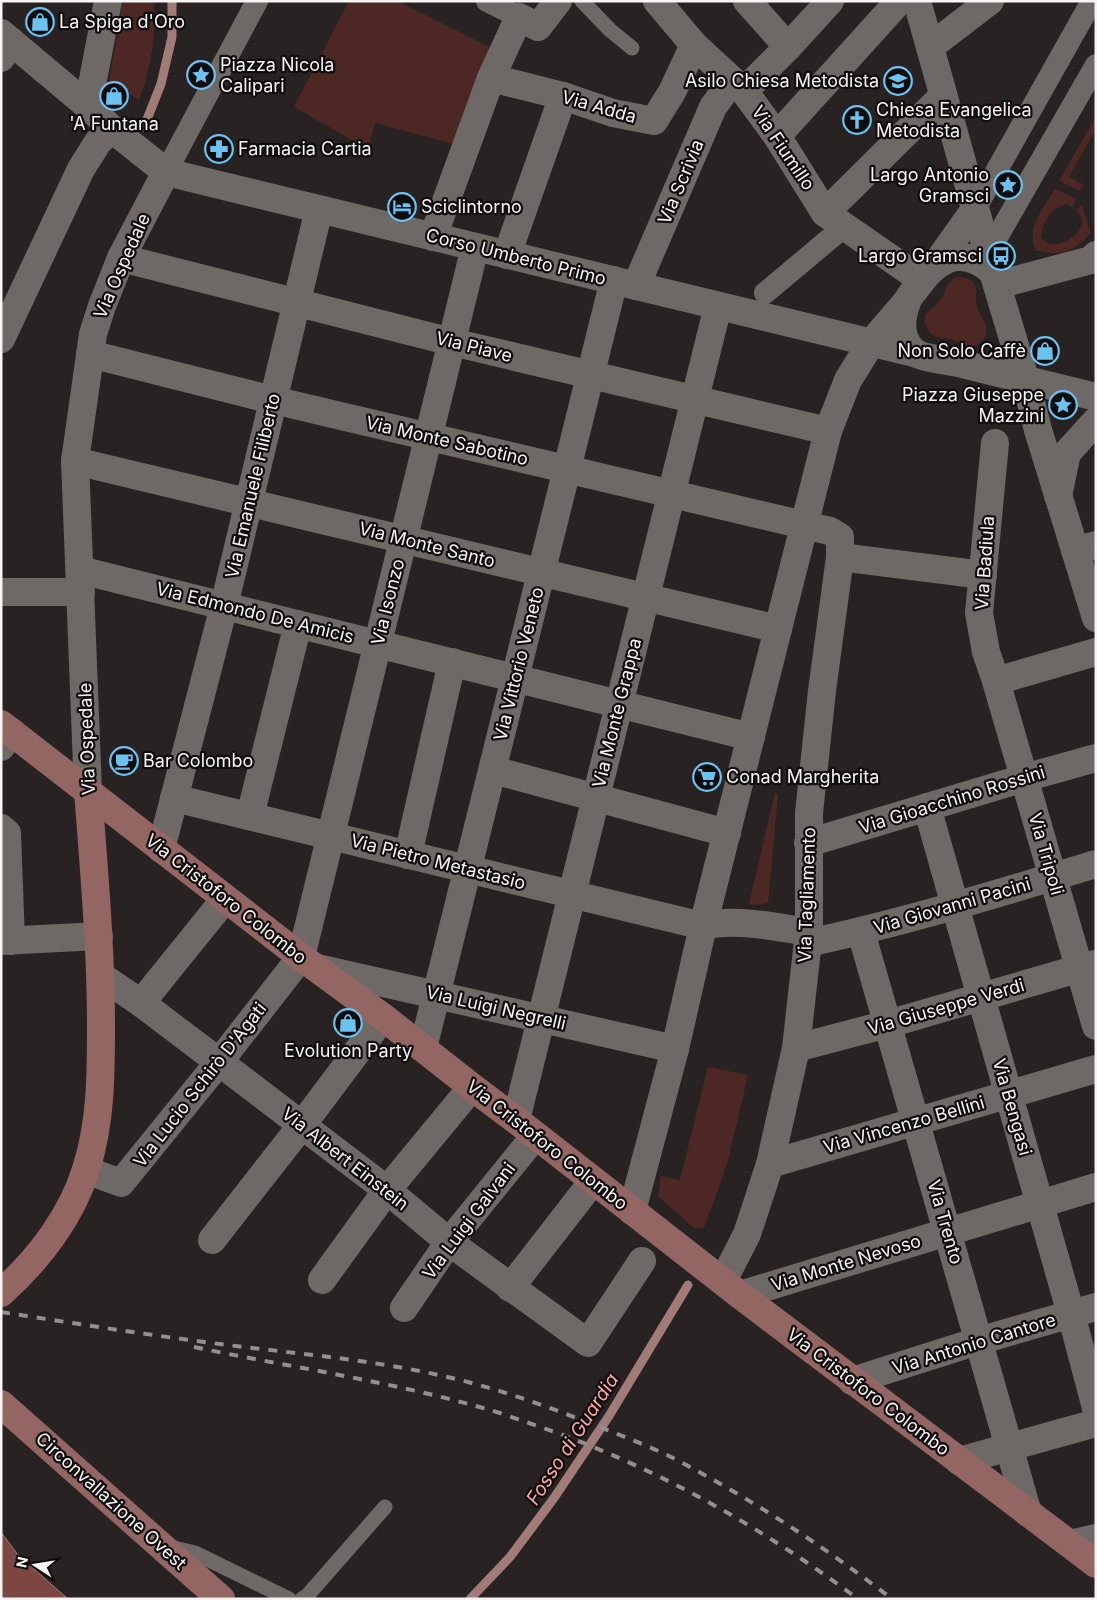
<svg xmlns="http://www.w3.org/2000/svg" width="1097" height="1600" font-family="Inter,sans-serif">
<rect width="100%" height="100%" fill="#282322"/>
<g fill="#4d2724">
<path d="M123,1h31c2,35 -3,67 -15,99l-30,-19z"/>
<path d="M349,1h48l96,48 -35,96 -83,-22 -7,26 -74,-42z"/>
<path d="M1096,116v13l-27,48 15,8 -5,6 -20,-10z"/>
<path d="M1055,189l21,10 -4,8 -5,-3c-17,4 -24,17 -26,34 0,0 6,5 6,5 17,7 49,-18 28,-33l7,-5 9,28c-17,18 -30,25 -55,17 -11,-21 8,-43 19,-61z"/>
<path d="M957,277c28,2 15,16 21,33 4,10 13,17 6,28 -3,4 -7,8 -12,8 -8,1 -11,-4 -18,-6 -5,-2 -10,-2 -15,-2 -5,-1 -9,-5 -12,-9 -8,-16 6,-19 13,-28 8,-11 3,-17 17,-24z"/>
<path d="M775,792l3,3 -10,108 -11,2 -8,-1z"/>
<path d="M708,1067l40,8 -21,90 -23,63h-10l-36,-32 3,-20 19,4z"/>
</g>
<path fill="#7c4743" stroke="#a17b78" d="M1,1532l17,23 50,44h-67z"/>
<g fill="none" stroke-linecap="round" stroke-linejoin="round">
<g stroke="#a17b78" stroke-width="9">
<path d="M144,127l17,-43 11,-47v-36"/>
<path d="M470,1599l40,-42 44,-59 55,-82 79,-131"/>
</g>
<g stroke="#6e6867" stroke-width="15">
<path d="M582,1l28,29 22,18"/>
<path d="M170,1547l25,6 94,46"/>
<path d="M302,1599l5,-3 78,-89"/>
</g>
<g stroke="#6e6867" stroke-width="22">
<path d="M487,1l32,16"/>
<path d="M166,172l91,-171"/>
<path d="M975,209l117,-208"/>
<path d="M988,253l108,-188"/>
<path d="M765,293l80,-67"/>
</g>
<g stroke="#6e6867" stroke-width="28">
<path d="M657,1l37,44 50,46 33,45 48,77 97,67"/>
<path d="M747,1l41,46"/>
<path d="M930,47l60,-46"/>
<path d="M1,58l10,-17"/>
<path d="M491,78l72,18 50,17 41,8 18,-29 22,-47"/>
<path d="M744,91l44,-44 42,-46"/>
<path d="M88,106l20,-105"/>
<path d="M777,136l122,-135"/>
<path d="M825,213l118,-117"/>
<path d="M433,237l58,-159 28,-61 19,10 20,-26"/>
<path d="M507,255l56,-159"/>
<path d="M121,258l331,84 376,89"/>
<path d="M934,267l41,-58"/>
<path d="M997,285l94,-25 5,-5"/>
<path d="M636,286l77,-179 19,-26"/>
<path d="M90,354l183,46 531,125 26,6 10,6v20l-18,134 -13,122v119l-13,116 -26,116 -23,70 -24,47"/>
<path d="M995,443l-16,170 7,39 10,29 100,345"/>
<path d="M75,461l703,168"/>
<path d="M1058,496l9,-43 29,-32"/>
<path d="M1075,551l21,-6"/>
<path d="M840,557l143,18"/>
<path d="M80,570l671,167"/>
<path d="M1,592h80"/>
<path d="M996,681l100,-29"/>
<path d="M1,747l11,-15"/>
<path d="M493,770l234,63"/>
<path d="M174,798l529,128c34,-8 71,1 106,6"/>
<path d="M927,807l144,507 25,94"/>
<path d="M250,816l48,-192"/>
<path d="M1,828l6,5 4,108"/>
<path d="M808,843l216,-65 72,-20"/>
<path d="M161,849l63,-243 95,-397"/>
<path d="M408,855l44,-193"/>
<path d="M861,932l167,581"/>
<path d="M1,941l98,-5"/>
<path d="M808,943c97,-21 192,-50 288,-79"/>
<path d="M317,968l358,81"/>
<path d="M101,976l40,27 78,59 168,128 62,52 139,101 54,-82"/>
<path d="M141,1003l84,-104"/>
<path d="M423,1048l191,-768"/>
<path d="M796,1048l92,-24 207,-60"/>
<path d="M516,1120l202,-814"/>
<path d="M770,1164l326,-95"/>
<path d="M86,1170l35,13 98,-121 82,-105 174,-710"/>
<path d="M212,1240l90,-115 81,-108"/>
<path d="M322,1280l65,-90 85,-103"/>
<path d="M510,1288l83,-107"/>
<path d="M740,1295l356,-108"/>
<path d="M404,1308l45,-66 86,-106"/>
<path d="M852,1381l126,-40 118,-34"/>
<path d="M959,1461l137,-38"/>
<path d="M1070,1544l26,-6"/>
</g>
<g stroke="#6e6867" stroke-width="28">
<path d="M917,1l76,271"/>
<path d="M1,33l87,73 24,23 54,43 752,182"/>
<path d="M1,339l80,-170 17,-27 14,-13"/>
<path d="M1096,397c-46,-11 -92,-23 -138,-34 -9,-2 -34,-5 -41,-9 -18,-12 -17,-34 -10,-52 2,-7 9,-13 13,-19 21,-28 45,-36 73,-11l32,107 13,51 58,188"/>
<path d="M88,791l-13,-330 18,-127 9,-28 19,-48 45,-86"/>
<path d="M632,1211l43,-162 28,-123 125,-495 20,-51 23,-37 36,-42"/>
</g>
<g stroke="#936663" stroke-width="28">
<path d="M1,724l300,233 82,60 89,70 44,33 224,175 356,269"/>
<path d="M1,1293c37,-33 71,-77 85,-124 15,-46 15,-95 15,-143 0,-78 -7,-156 -13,-235"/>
<path d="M1,1404l220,195"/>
</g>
<g stroke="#948f8e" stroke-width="4" stroke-dasharray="9 9" stroke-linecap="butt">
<path d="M1,1312c84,13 167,26 251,36 70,8 140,15 208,32 48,12 94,29 140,47 27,11 54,21 79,34 75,40 146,86 213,138"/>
<path d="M194,1347c96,20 194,34 289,61 15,4 31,10 46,15 121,41 227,100 329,176"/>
</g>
</g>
<defs>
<symbol id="shop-ring" viewBox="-11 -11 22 22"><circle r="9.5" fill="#0f0d0d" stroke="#6cc3f2" stroke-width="1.5"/><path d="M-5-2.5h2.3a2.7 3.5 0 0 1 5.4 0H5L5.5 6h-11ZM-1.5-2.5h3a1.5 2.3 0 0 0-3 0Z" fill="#6cc3f2"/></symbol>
<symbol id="sight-ring" viewBox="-11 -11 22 22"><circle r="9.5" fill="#0f0d0d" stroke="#6cc3f2" stroke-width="1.5"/><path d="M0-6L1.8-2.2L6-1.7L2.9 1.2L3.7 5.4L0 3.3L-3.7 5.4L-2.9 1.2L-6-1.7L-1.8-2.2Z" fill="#6cc3f2"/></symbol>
<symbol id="school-ring" viewBox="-11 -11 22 22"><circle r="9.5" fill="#0f0d0d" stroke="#6cc3f2" stroke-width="1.5"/><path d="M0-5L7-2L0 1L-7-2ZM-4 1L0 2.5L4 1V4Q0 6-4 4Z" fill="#6cc3f2"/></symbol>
<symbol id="church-ring" viewBox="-11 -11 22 22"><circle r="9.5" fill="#0f0d0d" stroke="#6cc3f2" stroke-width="1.5"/><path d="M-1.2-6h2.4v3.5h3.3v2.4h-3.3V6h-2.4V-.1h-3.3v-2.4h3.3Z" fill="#6cc3f2"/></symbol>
<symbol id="pharmacy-ring" viewBox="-11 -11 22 22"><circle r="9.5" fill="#0f0d0d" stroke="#6cc3f2" stroke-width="1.5"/><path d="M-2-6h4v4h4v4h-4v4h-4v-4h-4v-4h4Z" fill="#6cc3f2"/></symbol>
<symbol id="hotel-ring" viewBox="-11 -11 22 22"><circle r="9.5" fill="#0f0d0d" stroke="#6cc3f2" stroke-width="1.5"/><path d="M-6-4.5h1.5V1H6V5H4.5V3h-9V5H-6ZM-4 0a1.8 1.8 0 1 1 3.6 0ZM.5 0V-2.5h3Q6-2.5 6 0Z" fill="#6cc3f2"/></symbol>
<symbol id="bus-ring" viewBox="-11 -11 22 22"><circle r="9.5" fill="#0f0d0d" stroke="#6cc3f2" stroke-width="1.5"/><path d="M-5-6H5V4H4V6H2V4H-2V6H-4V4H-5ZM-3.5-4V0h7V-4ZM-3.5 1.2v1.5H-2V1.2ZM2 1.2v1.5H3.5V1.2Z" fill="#6cc3f2"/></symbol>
<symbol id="cafe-ring" viewBox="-11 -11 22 22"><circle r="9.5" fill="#0f0d0d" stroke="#6cc3f2" stroke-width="1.5"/><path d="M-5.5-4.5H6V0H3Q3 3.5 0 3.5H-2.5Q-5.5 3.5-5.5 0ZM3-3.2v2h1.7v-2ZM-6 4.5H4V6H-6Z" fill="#6cc3f2"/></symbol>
<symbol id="supermarket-ring" viewBox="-11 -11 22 22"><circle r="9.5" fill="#0f0d0d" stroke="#6cc3f2" stroke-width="1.5"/><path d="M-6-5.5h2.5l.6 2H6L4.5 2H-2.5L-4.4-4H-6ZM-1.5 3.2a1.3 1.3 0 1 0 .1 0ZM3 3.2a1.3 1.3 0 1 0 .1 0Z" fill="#6cc3f2"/></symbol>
</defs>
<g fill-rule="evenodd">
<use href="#shop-ring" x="24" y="6" width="32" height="32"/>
<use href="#sight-ring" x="185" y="59" width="32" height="32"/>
<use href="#school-ring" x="882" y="65" width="32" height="32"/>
<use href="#shop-ring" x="98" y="80" width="32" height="32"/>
<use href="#church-ring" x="841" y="104" width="32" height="32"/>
<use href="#pharmacy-ring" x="203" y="133" width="32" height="32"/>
<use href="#sight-ring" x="992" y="169" width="32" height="32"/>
<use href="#hotel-ring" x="386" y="191" width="32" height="32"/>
<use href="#bus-ring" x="985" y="240" width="32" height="32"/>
<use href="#shop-ring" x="1029" y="335" width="32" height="32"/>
<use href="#sight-ring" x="1047" y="389" width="32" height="32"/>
<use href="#cafe-ring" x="108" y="745" width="32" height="32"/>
<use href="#supermarket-ring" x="691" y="761" width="32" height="32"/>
<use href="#shop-ring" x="332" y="1007" width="32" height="32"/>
</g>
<g text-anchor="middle" stroke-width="4.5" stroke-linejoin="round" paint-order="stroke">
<g font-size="18" fill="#f8f4f3" stroke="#0f0d0d" text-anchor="start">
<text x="59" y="28">La Spiga d'Oro</text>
<text x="220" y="71">Piazza Nicola<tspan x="220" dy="21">Calipari</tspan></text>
<text x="879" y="87" text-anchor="end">Asilo Chiesa Metodista</text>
<text x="876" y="116">Chiesa Evangelica<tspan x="876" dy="21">Metodista</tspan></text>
<text x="114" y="130" text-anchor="middle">'A Funtana</text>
<text x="238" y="155">Farmacia Cartia</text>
<text x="989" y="181" text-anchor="end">Largo Antonio<tspan x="989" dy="21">Gramsci</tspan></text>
<text x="421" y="213">Sciclintorno</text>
<text x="982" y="262" text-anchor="end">Largo Gramsci</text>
<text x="1026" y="357" text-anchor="end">Non Solo Caffè</text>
<text x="1044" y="401" text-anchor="end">Piazza Giuseppe<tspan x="1044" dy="21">Mazzini</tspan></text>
<text x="143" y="767">Bar Colombo</text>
<text x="726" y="783">Conad Margherita</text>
<text x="348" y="1057" text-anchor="middle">Evolution Party</text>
</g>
<g font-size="18" fill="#f8f4f3" stroke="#0f0d0d">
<text transform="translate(599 107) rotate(16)" y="6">Via Adda</text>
<text transform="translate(783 148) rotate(56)" y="6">Via Fiumillo</text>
<text transform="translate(681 182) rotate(-67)" y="6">Via Scrivia</text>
<text transform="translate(516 257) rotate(14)" y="6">Corso Umberto Primo</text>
<text transform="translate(122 266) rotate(-66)" y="6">Via Ospedale</text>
<text transform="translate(474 347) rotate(14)" y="6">Via Piave</text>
<text transform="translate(447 441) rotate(13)" y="6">Via Monte Sabotino</text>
<text transform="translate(253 486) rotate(-77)" y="6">Via Emanuele Filiberto</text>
<text transform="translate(427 545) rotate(14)" y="6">Via Monte Santo</text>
<text transform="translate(985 563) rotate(-86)" y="6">Via Badiula</text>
<text transform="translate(388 602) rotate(-76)" y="6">Via Isonzo</text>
<text transform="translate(255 613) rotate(14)" y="6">Via Edmondo De Amicis</text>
<text transform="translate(519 664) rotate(-76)" y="6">Via Vittorio Veneto</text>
<text transform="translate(617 713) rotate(-76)" y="6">Via Monte Grappa</text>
<text transform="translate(87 739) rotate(-92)" y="6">Via Ospedale</text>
<text transform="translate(952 800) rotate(-17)" y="6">Via Gioacchino Rossini</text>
<text transform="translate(1046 854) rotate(74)" y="6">Via Tripoli</text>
<text transform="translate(438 862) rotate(14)" y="6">Via Pietro Metastasio</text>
<text transform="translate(807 895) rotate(-88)" y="6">Via Tagliamento</text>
<text transform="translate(226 899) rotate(38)" y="6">Via Cristoforo Colombo</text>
<text transform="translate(952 906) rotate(-16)" y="6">Via Giovanni Pacini</text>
<text transform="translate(946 1007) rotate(-16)" y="6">Via Giuseppe Verdi</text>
<text transform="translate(496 1008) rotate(13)" y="6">Via Luigi Negrelli</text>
<text transform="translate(200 1085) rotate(-52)" y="6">Via Lucio Schirò D'Agati</text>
<text transform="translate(1012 1107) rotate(74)" y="6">Via Bengasi</text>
<text transform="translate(904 1125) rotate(-16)" y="6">Via Vincenzo Bellini</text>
<text transform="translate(547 1145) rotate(38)" y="6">Via Cristoforo Colombo</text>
<text transform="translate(345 1159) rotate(38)" y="6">Via Albert Einstein</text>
<text transform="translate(469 1221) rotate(-53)" y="6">Via Luigi Galvani</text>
<text transform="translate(945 1222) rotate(74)" y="6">Via Trento</text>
<text transform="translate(846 1263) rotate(-17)" y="6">Via Monte Nevoso</text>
<text transform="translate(974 1344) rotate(-17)" y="6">Via Antonio Cantore</text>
<text transform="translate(868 1392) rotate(37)" y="6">Via Cristoforo Colombo</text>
<text transform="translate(111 1501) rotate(42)" y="6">Circonvallazione Ovest</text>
</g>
<g font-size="19" font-style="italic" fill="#ffa9a1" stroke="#0f0d0d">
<text transform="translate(572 1439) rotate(-57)" y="7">Fosso di Guardia</text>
</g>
</g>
<rect width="1097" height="1600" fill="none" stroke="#f8f4f3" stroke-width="5"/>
<g transform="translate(35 1565) rotate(282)" stroke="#0f0d0d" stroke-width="4" paint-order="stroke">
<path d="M0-4L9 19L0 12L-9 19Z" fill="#f8f4f3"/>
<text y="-8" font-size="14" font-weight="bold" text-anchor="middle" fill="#f8f4f3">N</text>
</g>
</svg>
